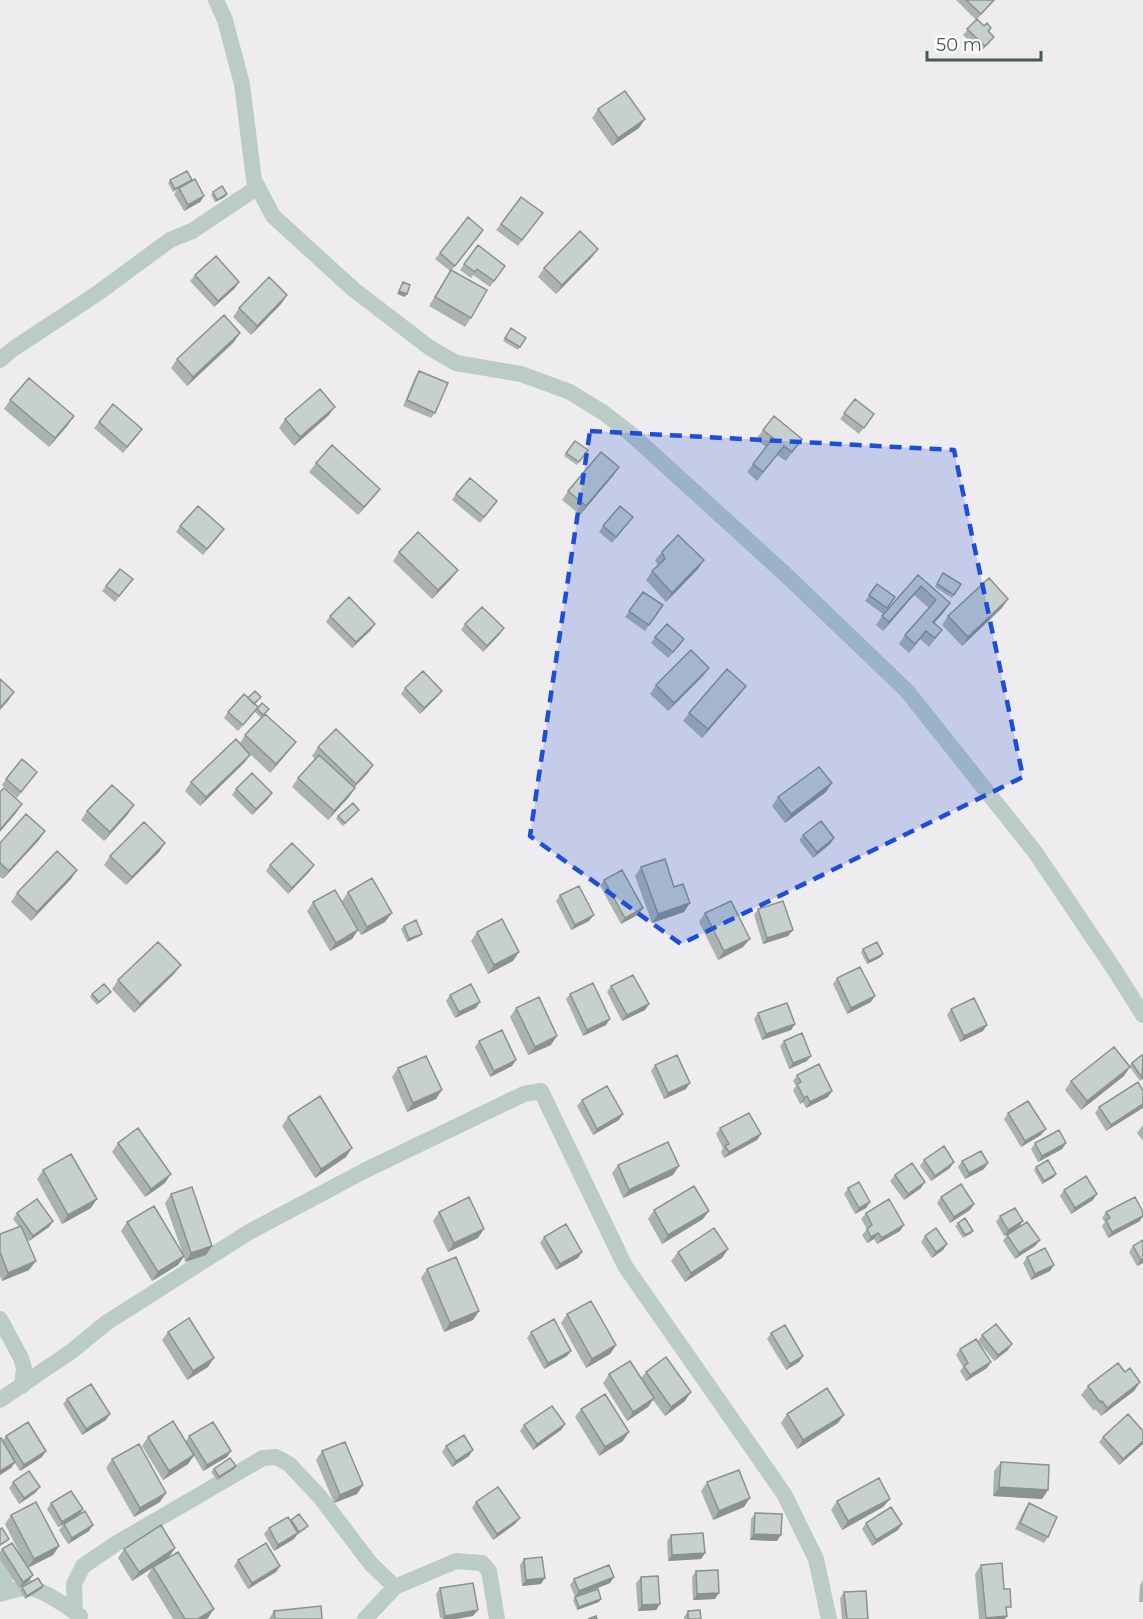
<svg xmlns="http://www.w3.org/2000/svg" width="1143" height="1619" viewBox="0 0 1143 1619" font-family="Montserrat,sans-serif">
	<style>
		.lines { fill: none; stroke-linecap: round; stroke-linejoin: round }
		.minor { stroke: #bbccc6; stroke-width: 16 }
		.wall { fill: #aab3b1 }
		.shaded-wall { fill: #8b9290 }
		.building { fill: #c6d0ce; stroke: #8b9290; stroke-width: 1.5 }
		.marked { fill: #1d4ed8; fill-opacity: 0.2; stroke: #1d4ed8; stroke-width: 4.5; stroke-dasharray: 12 8; stroke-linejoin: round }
	</style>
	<rect width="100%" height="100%" fill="#efecef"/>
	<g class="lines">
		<path class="minor" d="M216,0L225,20L242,84L254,180L273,216L353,289L430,348L456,363L521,374L570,392L604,413L631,434L785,574L907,691L1035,852L1114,969L1143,1015
			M0,360L13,349L98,293L170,240L192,231L258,187
			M0,1319L21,1358L24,1368L22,1386
			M0,1400L72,1351L106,1323L249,1232L366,1170L524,1094L541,1091L625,1266L784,1494L816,1559L829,1619
			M0,1562L5,1574L4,1592
			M0,1594C9,1591 19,1588 29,1588C42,1589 70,1608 80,1616
			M75,1612L74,1584L83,1566L117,1543L263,1458L276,1457L289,1464L320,1497L371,1564L395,1587
			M365,1619L395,1587L456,1561L482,1563L489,1571L497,1619"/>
	</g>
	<path class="wall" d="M956,0H994L977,19L984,26L991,28L989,32L990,43L980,52L963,35L976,20Z
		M598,109L645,119L639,128L612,146L592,118Z
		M170,180L191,181L204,196L200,202L184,211L174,194L177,190L173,192L168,183Z
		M213,192L225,197L215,202L211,195Z
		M521,197L543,213L518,246L496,230Z
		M483,230L452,270L471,318L465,327L429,306L450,271L435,259L440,253Z
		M478,245L505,266L490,287L473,275L471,278L460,270Z
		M598,249L592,257L556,294L538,277L544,268Z
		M195,275L235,288L214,307L190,281Z
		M287,295L281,304L251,335L233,317L239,308Z
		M511,328L526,338L518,350L503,341Z
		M234,342L187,386L171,368L177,359Z
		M419,371L435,413L431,418L403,406L415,377Z
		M855,399L874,414L859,434L840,419Z
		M10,400L68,425L49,447L4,409Z
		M329,415L294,446L279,428L285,419Z
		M99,422L138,435L123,453L94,428Z
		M763,430L802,439L786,461L777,455L757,481L747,472L766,447L756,439Z
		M575,441L588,450L577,465L564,456Z
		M316,463L374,497L358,515L309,472Z
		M619,467L580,515L562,500L568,491Z
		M456,494L493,507L480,523L452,500Z
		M629,523L612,543L599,532L603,526Z
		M180,526L220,535L203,555L176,532Z
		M399,552L458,570L451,579L432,599L393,561Z
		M662,552L698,569L666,602L646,580L652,571L658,566L655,560Z
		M943,573L961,584L952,598L935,587Z
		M918,575L944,612L934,623L942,630L929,647L920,639L909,653L899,644L905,635L929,608L914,595L883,631L876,625L882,616Z
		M133,579L115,602L102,591L106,586Z
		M877,584L895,597L883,614L865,601Z
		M643,592L663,605L645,631L625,617Z
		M1002,608L962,646L942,625L948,616Z
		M330,616L371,630L352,648L326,622Z
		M465,624L500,634L483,652L461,630Z
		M655,637L680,645L668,658L651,643Z
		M703,676L668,711L650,694L656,685Z
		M746,686L739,695L702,738L683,721L689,713Z
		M405,688L442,691L438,696L420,714L401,694Z
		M261,697L255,704L258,707L269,709L261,718L255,712L238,731L224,718L228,712L248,698Z
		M245,735L289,751L270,773L250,754V755L244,763L200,806L185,791L191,782L240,743Z
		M318,747L373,765L367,774L354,788H355L349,797L328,820L292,787L298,778L315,759L312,756Z
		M37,772L17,798L2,785L6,779Z
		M236,789L268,799L252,815L232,795Z
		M826,792L785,823L772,806L778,797Z
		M87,811L128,814L104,841L81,820Z
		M357,813L343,826L336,819L338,816Z
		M803,835L834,838L830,844L813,858L799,840Z
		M39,840L3,879L0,877V843Z
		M165,843L159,852L126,885L104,865L110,856Z
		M270,865L310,871L288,894L266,871Z
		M641,867L674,887L684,912L652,923L635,876Z
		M77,870L71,879L31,921L11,902L17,893Z
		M604,880L639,914L621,924L600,886Z
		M348,892L385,922L361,935L342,901Z
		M560,895L589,921L571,930L556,901Z
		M313,902L358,930L352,939L330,951L307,911Z
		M758,909L793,930L788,936L763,944L754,915Z
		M705,913L743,947L718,960L699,922Z
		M404,926L420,936L407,942L401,929Z
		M477,932L513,961L488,974L471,941Z
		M863,949L881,957L867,964L861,952Z
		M174,974L134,1013L112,989L118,980Z
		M837,978L871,1002L847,1014L833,984Z
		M611,986L649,1004L645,1010L622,1021L607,992Z
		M111,992L97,1005L90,997L92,994Z
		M570,994L606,1025L583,1036L566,999Z
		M450,995L476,1008L455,1018L446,1001Z
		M516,1008L551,1045L528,1055L510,1017Z
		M951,1009L983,1031L960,1042L947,1015Z
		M758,1013L795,1024L791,1030L762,1040L754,1019Z
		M479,1041L512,1066L490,1077L475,1047Z
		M784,1041L807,1061L789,1069L780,1046Z
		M1143,1056V1079L1140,1081L1129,1066L1132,1063Z
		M655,1065L686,1089L664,1099L651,1071Z
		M398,1068L436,1099L407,1112L392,1077Z
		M797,1075L832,1091L828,1097L806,1108L803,1102L800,1104L793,1090L796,1086L793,1081Z
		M1124,1076L1081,1110L1065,1090L1071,1081Z
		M1143,1091L1106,1131L1095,1113L1099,1107Z
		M582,1100L619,1120L593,1135L577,1106Z
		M1008,1113L1041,1135L1021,1147L1004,1119Z
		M288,1117L346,1157L315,1178L282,1126Z
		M1143,1125V1141L1137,1133Z
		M720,1128L761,1134L757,1140L724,1158L721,1152L723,1148L716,1134Z
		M118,1143L165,1183L145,1197L112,1152Z
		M1035,1143H1066L1062,1149L1038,1162L1031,1149Z
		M924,1160L950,1168L931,1181L920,1166Z
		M962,1161L984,1169L965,1179L958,1167Z
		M618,1165L673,1175L623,1198L612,1173Z
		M1036,1167L1054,1177L1042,1184L1034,1170Z
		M43,1170L91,1208L62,1224L37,1179Z
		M895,1175L921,1188L904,1200L890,1181Z
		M848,1188L870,1202L866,1208L855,1214L844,1194Z
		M1064,1190L1093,1200L1071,1214L1060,1196Z
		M171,1194L212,1246L206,1255L185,1262L184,1257L178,1265L152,1281L121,1231L127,1222L183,1254L165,1203Z
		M941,1197L974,1204L970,1210L950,1223L937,1203Z
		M654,1210L703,1219L662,1244L648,1219Z
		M439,1212L478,1238L448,1252L433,1221Z
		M1106,1212L1140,1221L1108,1238L1102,1226L1105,1222L1102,1218Z
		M17,1213L53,1221L49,1227L29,1241L25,1236L29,1270L2,1281L0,1276V1234L19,1227L13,1219Z
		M866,1213L900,1231L877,1244L874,1239L867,1243L862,1235L867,1229L861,1219Z
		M1000,1216L1040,1240L1035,1246L1015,1259L1003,1241L1007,1235L1017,1229L1004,1236L996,1222Z
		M958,1223L973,1231L971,1234L963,1238L955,1226Z
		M925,1236L947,1244L943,1250L932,1258L921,1242Z
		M544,1237L578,1258L556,1270L540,1243Z
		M1133,1246L1143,1263L1137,1266L1129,1252Z
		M728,1249L722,1258L685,1282L671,1261L678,1252Z
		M1027,1257L1054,1265L1050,1271L1031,1280L1023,1263Z
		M427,1269L479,1311L473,1320L444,1332L421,1278Z
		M567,1314L616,1345L610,1354L586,1368L561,1323Z
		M168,1332L208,1367L187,1380L162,1340Z
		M531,1332L567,1356L544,1369L527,1338Z
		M771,1333L803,1356L799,1362L786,1370L767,1339Z
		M982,1335L1008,1350L994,1361L978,1341Z
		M960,1349L991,1362L987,1368L966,1381L960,1371L963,1367L956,1355Z
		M646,1372L685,1401L665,1416L653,1400L648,1407L627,1421L603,1383L609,1374L641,1378Z
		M1125,1372L1140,1382L1134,1391L1101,1416L1095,1409L1094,1411L1081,1395L1088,1386Z
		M67,1399L106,1420L82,1435L63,1404Z
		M581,1409L623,1441L599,1456L575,1417Z
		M787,1414L838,1423L797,1449L781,1423Z
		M565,1424L561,1430L533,1450L520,1431L524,1425Z
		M6,1436L42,1457L20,1471L15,1463L11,1468L2,1441Z
		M189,1436L227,1457L203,1471L194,1456L188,1464L163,1480L142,1446L148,1437L186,1441Z
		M1103,1437L1143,1444L1119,1465L1099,1442Z
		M446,1446L469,1456L452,1467L442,1452Z
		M322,1451L363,1485L357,1494L334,1503L316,1460Z
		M112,1459L160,1502L134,1517L106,1468Z
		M1001,1462L1048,1490L1042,1499L993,1496L994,1471Z
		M214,1469H234L217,1480L211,1472Z
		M13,1482L40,1487L35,1493L19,1504L9,1488Z
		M707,1482L744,1507L713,1520L701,1491Z
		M890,1499L883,1507L842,1530L831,1510L837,1501Z
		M476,1502L515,1524L493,1540L472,1508Z
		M51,1503L83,1509L79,1515L89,1531L68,1544L59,1530L63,1525L58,1527L47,1509Z
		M1029,1503L1048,1537L1044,1543L1015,1529L1025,1509Z
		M755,1513L777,1541L750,1540L751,1519Z
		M11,1515L59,1546L53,1555L28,1568L29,1581L19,1588L0,1559V1552L2,1549L23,1560L5,1524Z
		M291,1520L306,1529L297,1535V1534L294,1539L274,1551L264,1534L269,1528L290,1521Z
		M866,1523L898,1530L872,1546L862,1529Z
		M671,1535L705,1553L701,1559L668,1561L667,1541Z
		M175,1548L169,1557L208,1618L206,1619H173L147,1576L152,1568L132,1581L118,1558L124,1549Z
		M524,1559L541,1584L522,1586L520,1565Z
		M238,1560L280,1566L276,1572L248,1589L234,1566Z
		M981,1565L1007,1613V1616L1005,1619H979L975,1574Z
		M696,1571L715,1599L693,1600L692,1577Z
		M614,1577L610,1583L575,1597L599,1602L577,1610L573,1600L575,1597L570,1585L574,1579Z
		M641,1577L660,1604L656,1610L638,1611L636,1583Z
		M1143,1580V1602H1139L1140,1585Z
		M22,1587L41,1589L25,1599L20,1590Z
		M440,1588L473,1616L440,1618L436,1594Z
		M844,1592L868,1619H842L840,1598Z
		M274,1611L322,1619H269Z
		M688,1611L701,1619H684V1617Z"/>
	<path class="shaded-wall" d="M994,0L992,3L976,20L981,14Z
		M645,119L639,128L612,146L618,138Z
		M227,194L225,197L215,202L217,200Z
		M204,196L200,202L184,211L188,205Z
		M598,249L592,257L556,294L562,285Z
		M239,282L235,288L214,307L218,301Z
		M399,291L407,294L405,297L397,294Z
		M287,295L281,304L251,335L257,326Z
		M240,333L234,342L187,386L193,377Z
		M335,407L329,415L294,446L300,437Z
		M74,416L68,425L49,447L55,438Z
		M619,467L613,476L580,515L586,506Z
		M380,489L374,497L358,515L364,507Z
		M704,560L698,569L666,602L672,593Z
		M458,570L451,579L432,599L438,590Z
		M921,586L914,595L883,631L889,622Z
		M1008,599L1002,608L962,646L968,637Z
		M950,603L944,612L927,631L933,622Z
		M375,624L371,630L352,648L356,642Z
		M504,628L500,634L483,652L487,646Z
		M926,631L920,639L909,653L915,644Z
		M709,668L703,676L668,711L674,703Z
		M746,686L739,695L702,738L708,729Z
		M442,691L438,696L420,714L424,708Z
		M14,692L8,701L0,710V708Z
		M296,742L289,751L270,773L276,764Z
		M250,755L244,763L200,806L206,797Z
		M373,765L367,774L349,792L356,784Z
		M832,783L826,792L785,823L791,814Z
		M355,788L349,797L328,820L334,811Z
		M272,793L268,799L252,815L256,809Z
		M22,804L16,813L0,832V830Z
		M134,805L128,814L104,841L110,832Z
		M45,831L39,840L3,879L9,871Z
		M834,838L830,844L813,858L817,852Z
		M165,843L159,852L126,885L132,877Z
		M314,865L310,871L288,894L292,888Z
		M77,870L71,879L31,921L37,912Z
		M690,903L684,912L652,923L658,914Z
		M643,908L639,914L621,924L625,918Z
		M392,913L385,922L361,935L367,927Z
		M594,915L589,921L571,930L575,925Z
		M358,930L352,939L330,951L336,943Z
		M793,930L788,936L763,944L767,938Z
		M422,934L420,936L407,942L409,939Z
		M750,939L743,947L718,960L724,951Z
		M519,952L513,961L488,974L494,965Z
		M883,954L881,957L867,964L869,961Z
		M181,965L174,974L134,1013L140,1004Z
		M875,996L871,1002L847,1014L851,1008Z
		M480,1002L476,1008L455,1018L459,1012Z
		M649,1004L645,1010L622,1021L627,1015Z
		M610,1019L606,1025L583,1036L587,1030Z
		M795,1024L791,1030L762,1040L766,1034Z
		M987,1025L983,1031L960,1042L964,1036Z
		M557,1036L551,1045L528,1055L535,1047Z
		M811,1056L807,1061L789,1069L793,1063Z
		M516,1060L512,1066L490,1077L494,1071Z
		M1130,1067L1124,1076L1081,1110L1087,1101Z
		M690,1083L686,1089L664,1099L668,1093Z
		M442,1090L436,1099L407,1112L413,1103Z
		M832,1091L828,1097L806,1108L810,1102Z
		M807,1096L803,1102L800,1104L804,1098Z
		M1143,1104V1108L1106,1131L1111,1125Z
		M623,1114L619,1120L593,1135L597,1129Z
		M1046,1129L1041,1135L1021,1147L1025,1141Z
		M761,1134L757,1140L724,1158L729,1152Z
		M1066,1143L1062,1149L1038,1162L1042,1156Z
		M352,1148L346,1157L315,1178L321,1169Z
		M954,1162L950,1168L931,1181L935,1176Z
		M988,1163L984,1169L965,1179L969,1173Z
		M679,1166L673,1175L623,1198L629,1190Z
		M171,1174L165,1183L145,1197L151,1189Z
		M1056,1174L1054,1177L1042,1184L1044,1181Z
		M925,1182L921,1188L904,1200L908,1194Z
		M1097,1194L1093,1200L1071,1214L1075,1208Z
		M97,1199L91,1208L62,1224L68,1215Z
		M870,1202L866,1208L855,1214L859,1208Z
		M974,1204L970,1210L950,1223L954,1217Z
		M709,1211L703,1219L662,1244L668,1235Z
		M1143,1216L1140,1221L1108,1238L1112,1232Z
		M53,1221L49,1227L29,1241L33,1236Z
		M1023,1221L1019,1227L1004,1236L1008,1230Z
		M904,1225L900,1231L877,1244L882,1238Z
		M484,1229L478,1238L448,1252L454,1243Z
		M878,1233L874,1239L867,1243L871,1237Z
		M1040,1240L1035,1246L1015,1259L1019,1253Z
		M947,1244L943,1250L932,1258L936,1252Z
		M212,1246L206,1255L185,1262L191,1253Z
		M728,1249L722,1258L685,1282L691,1273Z
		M582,1252L578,1258L556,1270L560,1264Z
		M184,1256L178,1265L152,1281L158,1272Z
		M1143,1259V1263L1137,1266L1141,1260Z
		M36,1261L29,1270L2,1281L8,1273Z
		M1054,1265L1050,1271L1031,1280L1035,1274Z
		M479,1311L473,1320L444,1332L450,1323Z
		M1012,1344L1008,1350L994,1361L998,1355Z
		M616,1345L610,1354L586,1368L592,1359Z
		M571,1351L567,1356L544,1369L548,1363Z
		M803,1356L799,1362L786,1370L790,1364Z
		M214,1358L208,1367L187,1380L193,1371Z
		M991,1362L987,1368L966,1381L970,1375Z
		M1140,1382L1134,1391L1101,1416L1107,1408Z
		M691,1392L685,1401L665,1416L671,1407Z
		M654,1398L648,1407L627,1421L633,1412Z
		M110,1414L106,1420L82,1435L86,1429Z
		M844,1415L838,1423L797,1449L803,1440Z
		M565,1424L561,1430L533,1450L537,1444Z
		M629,1432L623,1441L599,1456L605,1447Z
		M1143,1441V1444L1119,1465L1123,1459Z
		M473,1450L469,1456L452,1467L456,1461Z
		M46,1451L42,1457L20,1471L24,1465Z
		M231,1451L227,1457L203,1471L207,1465Z
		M194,1455L188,1464L163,1480L169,1471Z
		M15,1462L11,1468L0,1475V1471Z
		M236,1466L234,1469L217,1480L219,1477Z
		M363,1485L357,1494L334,1503L340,1495Z
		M40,1487L35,1493L19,1504L24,1498Z
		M999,1487L1048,1490L1042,1499L993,1496Z
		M166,1493L160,1502L134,1517L140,1508Z
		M750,1498L744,1507L713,1520L719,1511Z
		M890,1499L883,1507L842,1530L848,1521Z
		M83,1509L79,1515L58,1527L62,1522Z
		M520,1518L515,1524L493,1540L497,1534Z
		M902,1524L898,1530L872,1546L876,1540Z
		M93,1525L89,1531L68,1544L72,1538Z
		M298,1533L294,1539L274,1551L278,1545Z
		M754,1534L781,1535L777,1541L750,1540Z
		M59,1546L53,1555L27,1568L34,1559Z
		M175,1548L169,1557L132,1581L139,1572Z
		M705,1553L701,1559L668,1561L672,1555Z
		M280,1566L276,1572L248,1589L252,1583Z
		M33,1575L29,1581L19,1588L23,1582Z
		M614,1577L610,1583L575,1597L579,1591Z
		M545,1578L541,1584L522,1586L526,1580Z
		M43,1586L41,1589L25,1599L27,1596Z
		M719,1593L715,1599L693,1600L697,1594Z
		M601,1599L599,1602L577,1610L579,1607Z
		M660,1604L656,1610L638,1611L642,1605Z
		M214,1609L208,1618L206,1619H198Z
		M478,1610L473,1616L456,1619H442L445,1616Z
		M1007,1616L1005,1619H986V1618Z"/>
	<path class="building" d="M966,0H994L981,14Z
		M977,19L984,26L987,23L991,28L988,31L994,37L985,46L967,29Z
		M625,91L645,119L618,138L598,109Z
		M187,171L192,180L175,189L170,180Z
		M195,179L204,196L188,205L179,188Z
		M222,186L227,194L217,200L213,192Z
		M521,197L543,213L522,240L501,224Z
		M468,217L483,230L455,266L440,253Z
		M580,231L598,249L562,285L544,268Z
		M478,245L505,266L494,281L477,269L475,272L464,264Z
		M216,256L239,282L218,301L195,275Z
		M451,270L487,290L471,318L435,297Z
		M269,277L287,295L257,326L239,308Z
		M403,282L410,285L407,294L399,291Z
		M224,315L240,333L193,377L177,359Z
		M511,328L526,338L520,347L505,338Z
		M419,371L448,383L435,413L407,400Z
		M29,378L74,416L55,438L10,400Z
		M320,389L335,407L300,437L285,419Z
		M855,399L874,414L864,428L844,413Z
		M113,404L142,429L127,447L99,422Z
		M774,416L802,439L792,452L784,446L763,472L753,464L773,438L763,430Z
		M575,441L588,450L579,462L566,453Z
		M332,445L380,489L364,507L316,463Z
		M601,452L619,467L586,506L568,491Z
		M470,478L497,501L484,517L456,494Z
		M198,506L224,529L207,549L180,526Z
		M620,506L633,517L616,537L603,526Z
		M418,532L458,570L438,590L399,552Z
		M678,535L704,560L672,593L652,571L665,559L662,552Z
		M120,569L133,579L119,596L106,586Z
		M943,573L961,584L954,595L937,584Z
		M918,575L950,603L933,622L942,630L935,638L926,631L915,644L905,635L936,600L921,586L889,622L882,616Z
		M989,578L1008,599L968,637L948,616Z
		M877,584L895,597L887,608L869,595Z
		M643,592L663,605L649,625L629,611Z
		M349,597L375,624L356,642L330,616Z
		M482,607L504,628L487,646L465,624Z
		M667,624L684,639L673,652L655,637Z
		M691,650L709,668L674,703L656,685Z
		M727,669L746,686L708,729L689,713Z
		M423,671L442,691L424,708L405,688Z
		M0,679L14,692L0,708Z
		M255,691L261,697L254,704L248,698Z
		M244,694L258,707L243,725L228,712Z
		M262,703L269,709L263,715L257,709Z
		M265,714L296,742L276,764L245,735Z
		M336,729L373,765L356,784L318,747Z
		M236,739L250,755L206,797L191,782Z
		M319,755L355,788L334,811L298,778Z
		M22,759L37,772L21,792L6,779Z
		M819,767L832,783L791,814L778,797Z
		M252,773L272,793L256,809L236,789Z
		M112,785L134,805L110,832L87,811Z
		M4,788L22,804L0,830V792Z
		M353,803L359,810L345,823L338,816Z
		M26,814L45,831L9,871L0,863V843Z
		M821,821L834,838L817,852L803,835Z
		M144,822L165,843L132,877L110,856Z
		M292,843L314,865L292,888L270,865Z
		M57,851L77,870L37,912L17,893Z
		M665,859L674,887L683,884L690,903L658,914L641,867Z
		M622,870L643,908L625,918L604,880Z
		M372,878L392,913L367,927L348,892Z
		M579,886L594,915L575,925L560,895Z
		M335,890L358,930L336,943L313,902Z
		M731,901L750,939L724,951L705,913Z
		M783,901L793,930L767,938L758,909Z
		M502,919L519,952L494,965L477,932Z
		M416,920L422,934L409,939L404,926Z
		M158,942L181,965L140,1004L118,980Z
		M877,942L883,954L869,961L863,949Z
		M860,967L875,996L851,1008L837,978Z
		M633,975L649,1004L627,1015L611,986Z
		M593,983L610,1019L587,1030L570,994Z
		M104,984L111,992L99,1002L92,994Z
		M471,984L480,1002L459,1012L450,995Z
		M539,997L557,1036L535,1047L516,1008Z
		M974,998L987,1025L964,1036L951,1009Z
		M787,1003L795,1024L766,1034L758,1013Z
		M502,1030L516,1060L494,1071L479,1041Z
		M802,1033L811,1056L793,1063L784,1041Z
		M1114,1047L1130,1067L1087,1101L1071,1081Z
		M677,1055L690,1083L668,1093L655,1065Z
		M1142,1055L1143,1056L1142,1078L1132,1063Z
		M426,1056L442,1090L413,1103L398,1068Z
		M819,1064L832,1091L810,1102L807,1096L804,1098L797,1084L801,1082L797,1075Z
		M1138,1082L1143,1091V1104L1111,1125L1099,1107Z
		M607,1086L623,1114L597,1129L582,1100Z
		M320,1096L352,1148L321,1169L288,1117Z
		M1028,1101L1046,1129L1025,1141L1008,1113Z
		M749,1113L761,1134L729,1152L725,1146L729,1144L720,1128Z
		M138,1128L171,1174L151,1189L118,1143Z
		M1059,1130L1066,1143L1042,1156L1035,1143Z
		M668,1142L679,1166L629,1190L618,1165Z
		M944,1146L954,1162L935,1176L924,1160Z
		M981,1151L988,1163L969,1173L962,1161Z
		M71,1154L97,1199L68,1215L43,1170Z
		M1048,1160L1056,1174L1044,1181L1036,1167Z
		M912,1163L925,1182L908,1194L895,1175Z
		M1086,1176L1097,1194L1075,1208L1064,1190Z
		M859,1182L870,1202L859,1208L848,1188Z
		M961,1184L974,1204L954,1217L941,1197Z
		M694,1186L709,1211L668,1235L654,1210Z
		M192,1187L212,1246L191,1253L171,1194Z
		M469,1197L484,1229L454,1243L439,1212Z
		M1135,1197L1143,1212V1216L1112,1232L1106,1220L1110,1218L1106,1212Z
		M37,1199L53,1221L33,1236L17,1213Z
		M889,1199L904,1225L882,1238L878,1233L871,1237L867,1229L872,1225L866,1213Z
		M154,1206L184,1256L158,1272L127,1222Z
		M1015,1208L1023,1221L1008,1230L1000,1216Z
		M965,1218L973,1231L965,1235L958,1223Z
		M1027,1222L1040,1240L1019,1253L1007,1235Z
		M566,1224L582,1252L560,1264L544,1237Z
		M21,1226L36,1261L8,1273L0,1252V1234Z
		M714,1228L728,1249L691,1273L678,1252Z
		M936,1228L947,1244L936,1252L925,1236Z
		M1143,1240V1259L1141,1260L1133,1246Z
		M1045,1248L1054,1265L1035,1274L1027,1257Z
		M456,1257L479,1311L450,1323L427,1269Z
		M591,1301L616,1345L592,1359L567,1314Z
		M189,1318L214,1358L193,1371L168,1332Z
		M554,1319L571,1351L548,1363L531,1332Z
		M996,1324L1012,1344L998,1355L982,1335Z
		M785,1325L803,1356L790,1364L771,1333Z
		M976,1339L991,1362L970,1375L964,1366L968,1363L960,1349Z
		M666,1357L691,1392L671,1407L646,1372Z
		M630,1361L654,1398L633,1412L609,1374Z
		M1118,1363L1125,1372L1130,1368L1140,1382L1107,1408L1102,1401L1100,1402L1088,1386Z
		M91,1384L110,1414L86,1429L67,1399Z
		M827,1388L844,1415L803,1440L787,1414Z
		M605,1394L629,1432L605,1447L581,1409Z
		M552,1406L565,1424L537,1444L524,1425Z
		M1128,1414L1143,1431V1441L1123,1459L1103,1437Z
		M173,1421L194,1455L169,1471L148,1437Z
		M28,1422L46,1451L24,1465L6,1436Z
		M213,1422L231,1451L207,1465L189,1436Z
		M464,1435L473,1450L456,1461L446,1446Z
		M1,1438L15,1462L0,1471V1439Z
		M345,1442L363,1485L340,1495L322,1451Z
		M139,1444L166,1493L140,1508L112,1459Z
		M230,1458L236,1466L219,1477L214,1469Z
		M1001,1462L1049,1465L1048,1490L999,1487Z
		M739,1470L750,1498L719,1511L707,1482Z
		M29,1471L40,1487L24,1498L13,1482Z
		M879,1478L890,1499L848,1521L837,1501Z
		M498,1487L520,1518L497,1534L476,1502Z
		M71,1491L83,1509L62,1522L51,1503Z
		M36,1502L59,1546L34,1559L11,1515Z
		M1029,1503L1057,1517L1048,1537L1020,1523Z
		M891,1507L902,1524L876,1540L866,1523Z
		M85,1511L93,1525L72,1538L64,1524Z
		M755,1513L782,1514L781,1535L754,1534Z
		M299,1514L308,1526L299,1532L291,1520Z
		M288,1517L298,1533L278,1545L269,1528Z
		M161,1525L175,1548L139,1572L124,1549Z
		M2,1528L9,1539L0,1545V1529Z
		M703,1533L705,1553L672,1555L671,1535Z
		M12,1543L33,1575L23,1582L2,1549Z
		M266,1543L280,1566L252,1583L238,1560Z
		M178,1552L214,1609L198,1619H185L153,1567Z
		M542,1557L545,1578L526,1580L524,1559Z
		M1002,1563L1004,1589H1010L1011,1607H1006L1007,1616L986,1618L981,1565Z
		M609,1565L614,1577L579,1591L574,1579Z
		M718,1570L719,1593L697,1594L696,1571Z
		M658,1576L660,1604L642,1605L641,1577Z
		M38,1578L43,1586L27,1596L22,1587Z
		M473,1583L478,1610L445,1616L440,1588Z
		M598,1589L601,1599L579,1607L575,1597Z
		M866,1591L868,1619H847L844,1592Z
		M321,1606L322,1619H275L274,1611Z
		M700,1610L701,1619H688V1611Z
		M596,1616L597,1619H588Z"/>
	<path class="marked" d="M590,431L954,450L1023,777L681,944L530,836Z"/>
	<path d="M927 51v9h114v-9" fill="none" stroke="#455a53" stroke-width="3"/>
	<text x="936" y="51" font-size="18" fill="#455a53" stroke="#ffffff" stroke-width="4.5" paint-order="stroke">50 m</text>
</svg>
